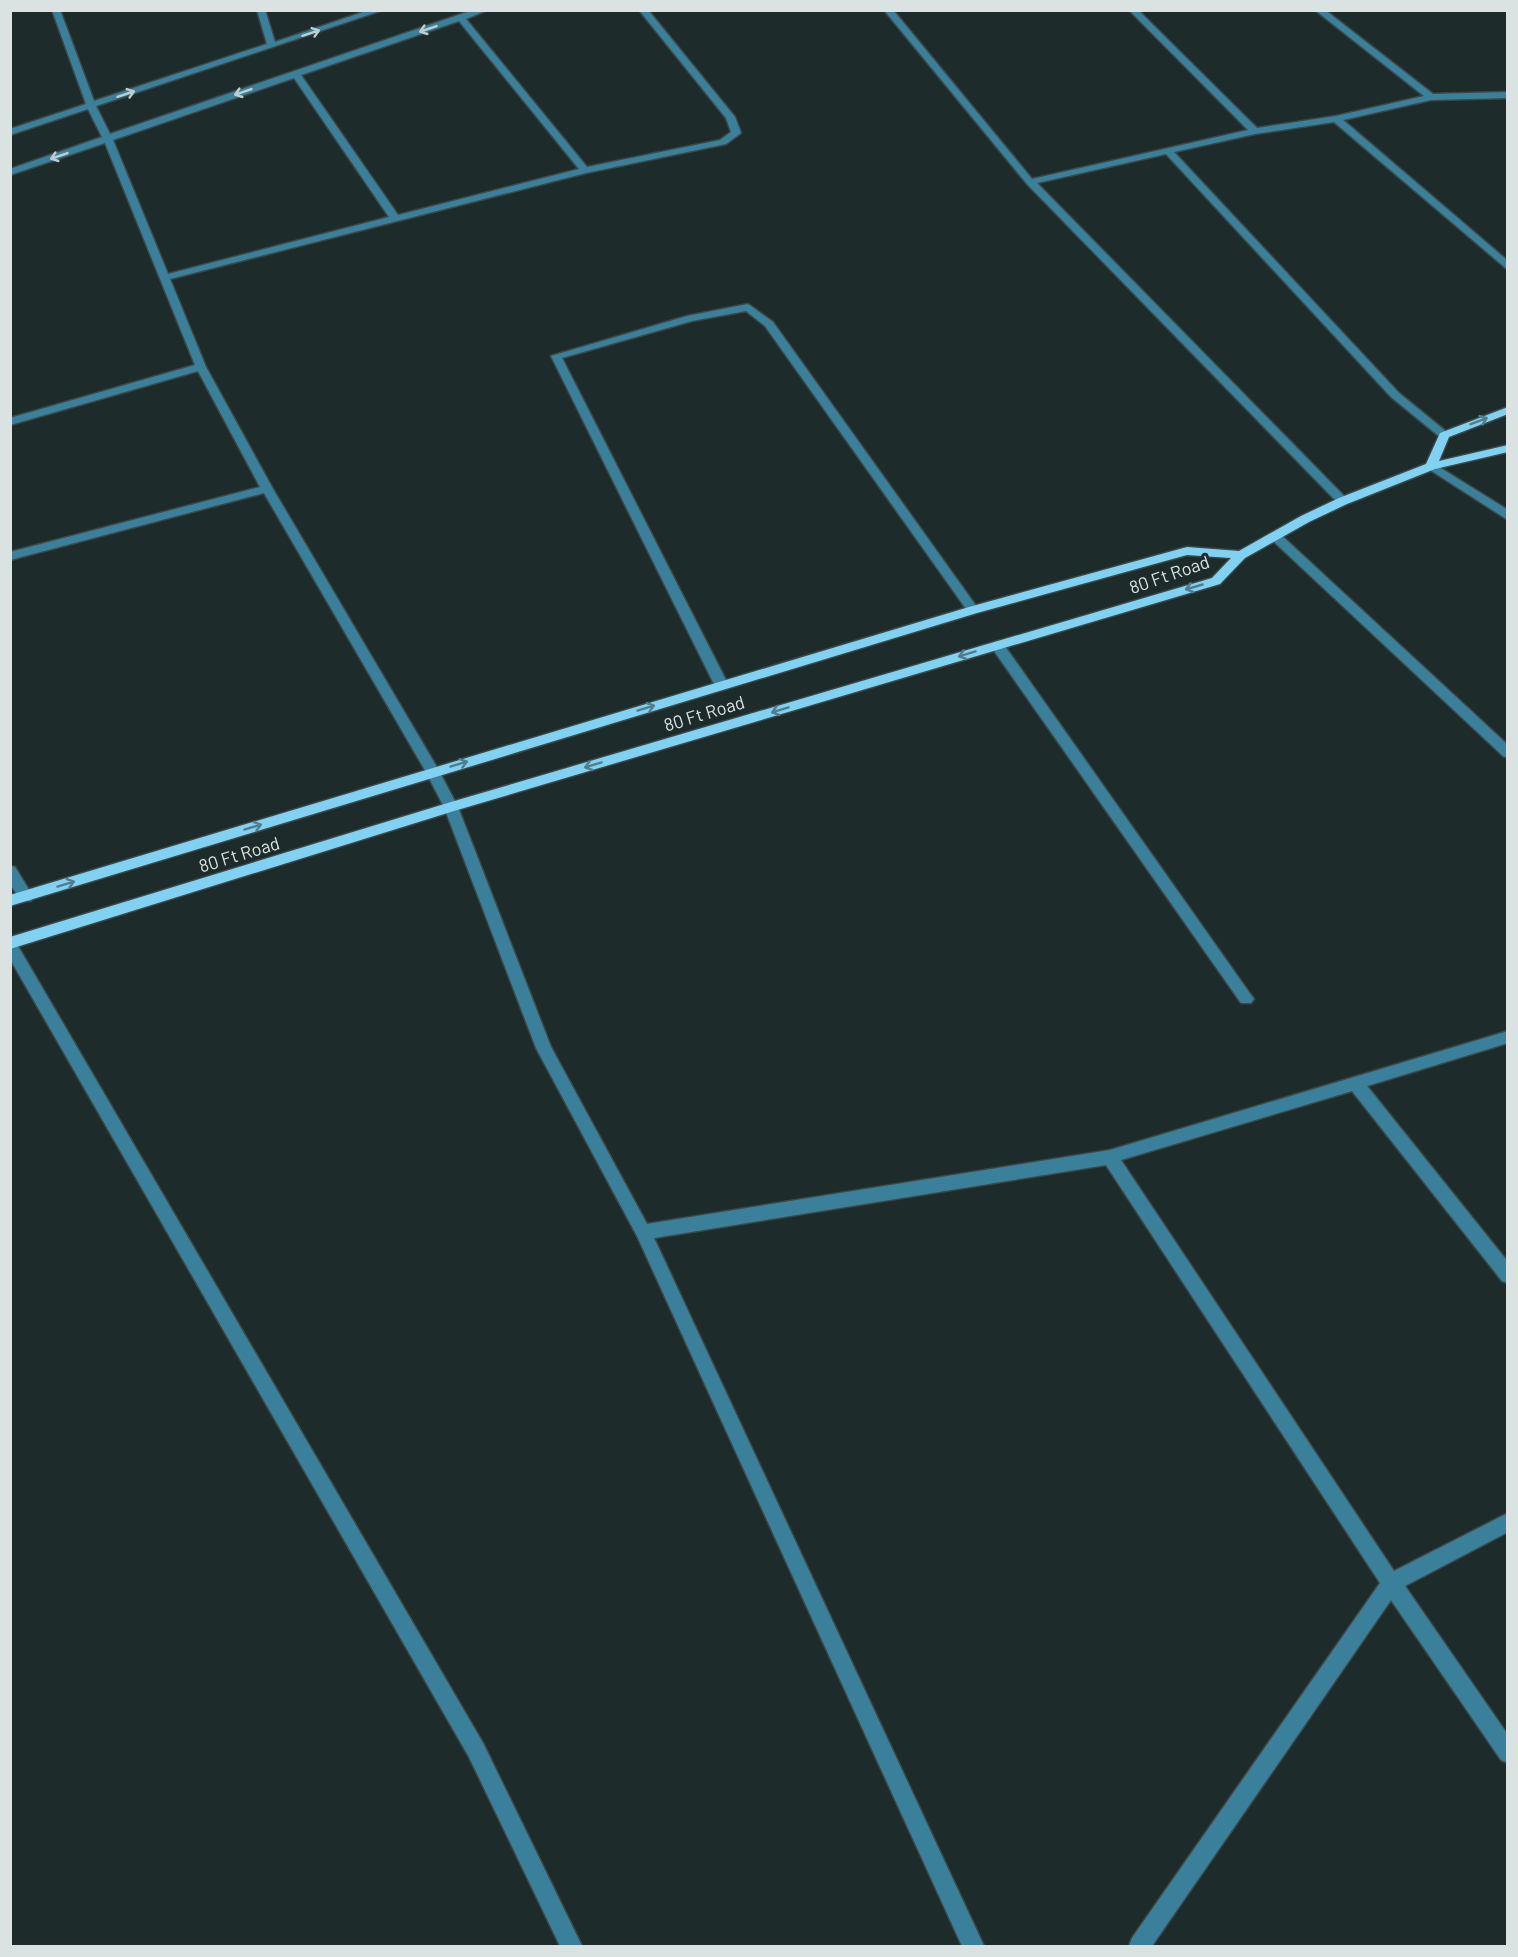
<svg xmlns="http://www.w3.org/2000/svg" width="1518" height="1957" viewBox="0 0 1518 1957" font-family="Barlow,sans-serif">
	<style>
		.lines { fill: none; stroke-linecap: round; stroke-linejoin: round }
		.minor-casing { stroke: #3c4848; stroke-width: 3 }
		.major-casing { stroke: #3c4848; stroke-width: 3 }
		.minor { fill: #3b809a; fill-rule: evenodd }
		.major { fill: #81d1f2; fill-rule: evenodd }
		.oneway { stroke: #baced4 }
		.oneway2 { stroke: #507e8e }
		.labels { text-anchor: middle; dominant-baseline: central; stroke-width: 6; stroke-linejoin: round; paint-order: stroke }
		.street-label { font-size: 18px; fill: #dae2e2; stroke: #1e2b2b }
	</style>
	<rect width="100%" height="100%" fill="#1e2b2b"/>
	<g class="lines">
		<g class="minor-casing">
			<path id="minor" d="M52,10H60L94,101L267,44L257,10H265L275,42L369,10H383L96,106L110,134L473,10H487L466,19L587,167L720,140L731,132L726,118L639,10H648L735,117L741,133L726,144L586,173L170,279L206,367L273,489L438,769L458,807L551,1047L647,1224L1110,1150L1508,1031V1043L1367,1086L1508,1262V1283L1502,1281L1352,1091L1121,1160L1394,1571L1508,1513V1532L1405,1586L1508,1735V1763L1501,1760L1391,1600L1152,1946H1129L1132,1938L1380,1583L1106,1165L654,1238L984,1946H962L637,1236L536,1048L444,807L426,772L264,493L10,560V552L260,487L198,371L10,425V418L195,365L105,143L10,175V169L102,137L88,109L10,135V129L86,104ZM459,21L579,169L398,215L301,75ZM294,78L389,217L168,274L113,140Z
				M884,10H893L1032,179L1248,130L1129,10H1138L1257,128L1336,116L1424,96L1315,10H1325L1433,94L1508,92V98L1431,100L1343,120L1508,261V270L1334,122L1255,134L1174,152L1399,393L1448,433V437H1440L1391,397L1166,154L1037,183L1349,501L1347,504H1339L1027,184Z
				M748,304L773,322L979,610L973,614L969,613L765,326L746,311L692,321L562,358L729,686L722,690L715,686L551,356L687,316Z
				M1431,462L1508,510V520L1427,468L1425,466Z
				M1276,533L1280,534L1508,745V758L1503,756L1272,540L1270,537Z
				M997,641L1002,642L1251,995L1254,999L1251,1003H1241L992,648L991,645Z
				M10,866L15,867L31,893L33,897L31,901H21L10,884Z
				M10,939L15,941L483,1743L582,1946H560L469,1757L10,959Z"/>
		</g>
		<g class="major-casing">
			<path id="major" d="M1508,407V414L1449,437L1439,461L1508,445V452L1435,469L1347,504L1309,522L1245,558L1220,584L454,811L10,949V937L451,802L1212,578L1231,558L1187,555L977,613L10,906V895L969,607L1187,547L1239,551L1301,516L1339,498L1426,464L1440,433Z"/>
		</g>
		<use href="#minor" class="minor"/>
		<use href="#major" class="major"/>
	</g>
	<defs><path id="oneway-shaft" d="M-6 0H5M1.5-3L5.5 0L1.5 3" fill="none" stroke-width="1.6" stroke-linecap="round" stroke-linejoin="round" transform="scale(1.5)"/></defs>
	<g class="oneway">
		<use href="#oneway-shaft" transform="translate(428 29) rotate(161)"/>
		<use href="#oneway-shaft" transform="translate(311 33) rotate(-18)"/>
		<use href="#oneway-shaft" transform="translate(243 92) rotate(161)"/>
		<use href="#oneway-shaft" transform="translate(126 94) rotate(-18)"/>
		<use href="#oneway-shaft" transform="translate(59 156) rotate(161)"/>
	</g>
	<g class="oneway2">
		<use href="#oneway-shaft" transform="translate(1479 421) rotate(-21)"/>
		<use href="#oneway-shaft" transform="translate(1194 587) rotate(164)"/>
		<use href="#oneway-shaft" transform="translate(967 654) rotate(163)"/>
		<use href="#oneway-shaft" transform="translate(646 708) rotate(-17)"/>
		<use href="#oneway-shaft" transform="translate(780 710) rotate(163)"/>
		<use href="#oneway-shaft" transform="translate(459 764) rotate(-17)"/>
		<use href="#oneway-shaft" transform="translate(593 765) rotate(163)"/>
		<use href="#oneway-shaft" transform="translate(253 827) rotate(-17)"/>
		<use href="#oneway-shaft" transform="translate(66 884) rotate(-17)"/>
	</g>
	<g class="labels">
		<g class="street-label">
			<text transform="translate(1169 574) rotate(-19)">80 Ft Road</text>
			<text transform="translate(704 713) rotate(-17)">80 Ft Road</text>
			<text transform="translate(239 854) rotate(-17)">80 Ft Road</text>
		</g>
	</g>
	<rect width="1518" height="1957" fill="none" stroke="#dae2e2" stroke-width="24"/>
</svg>
